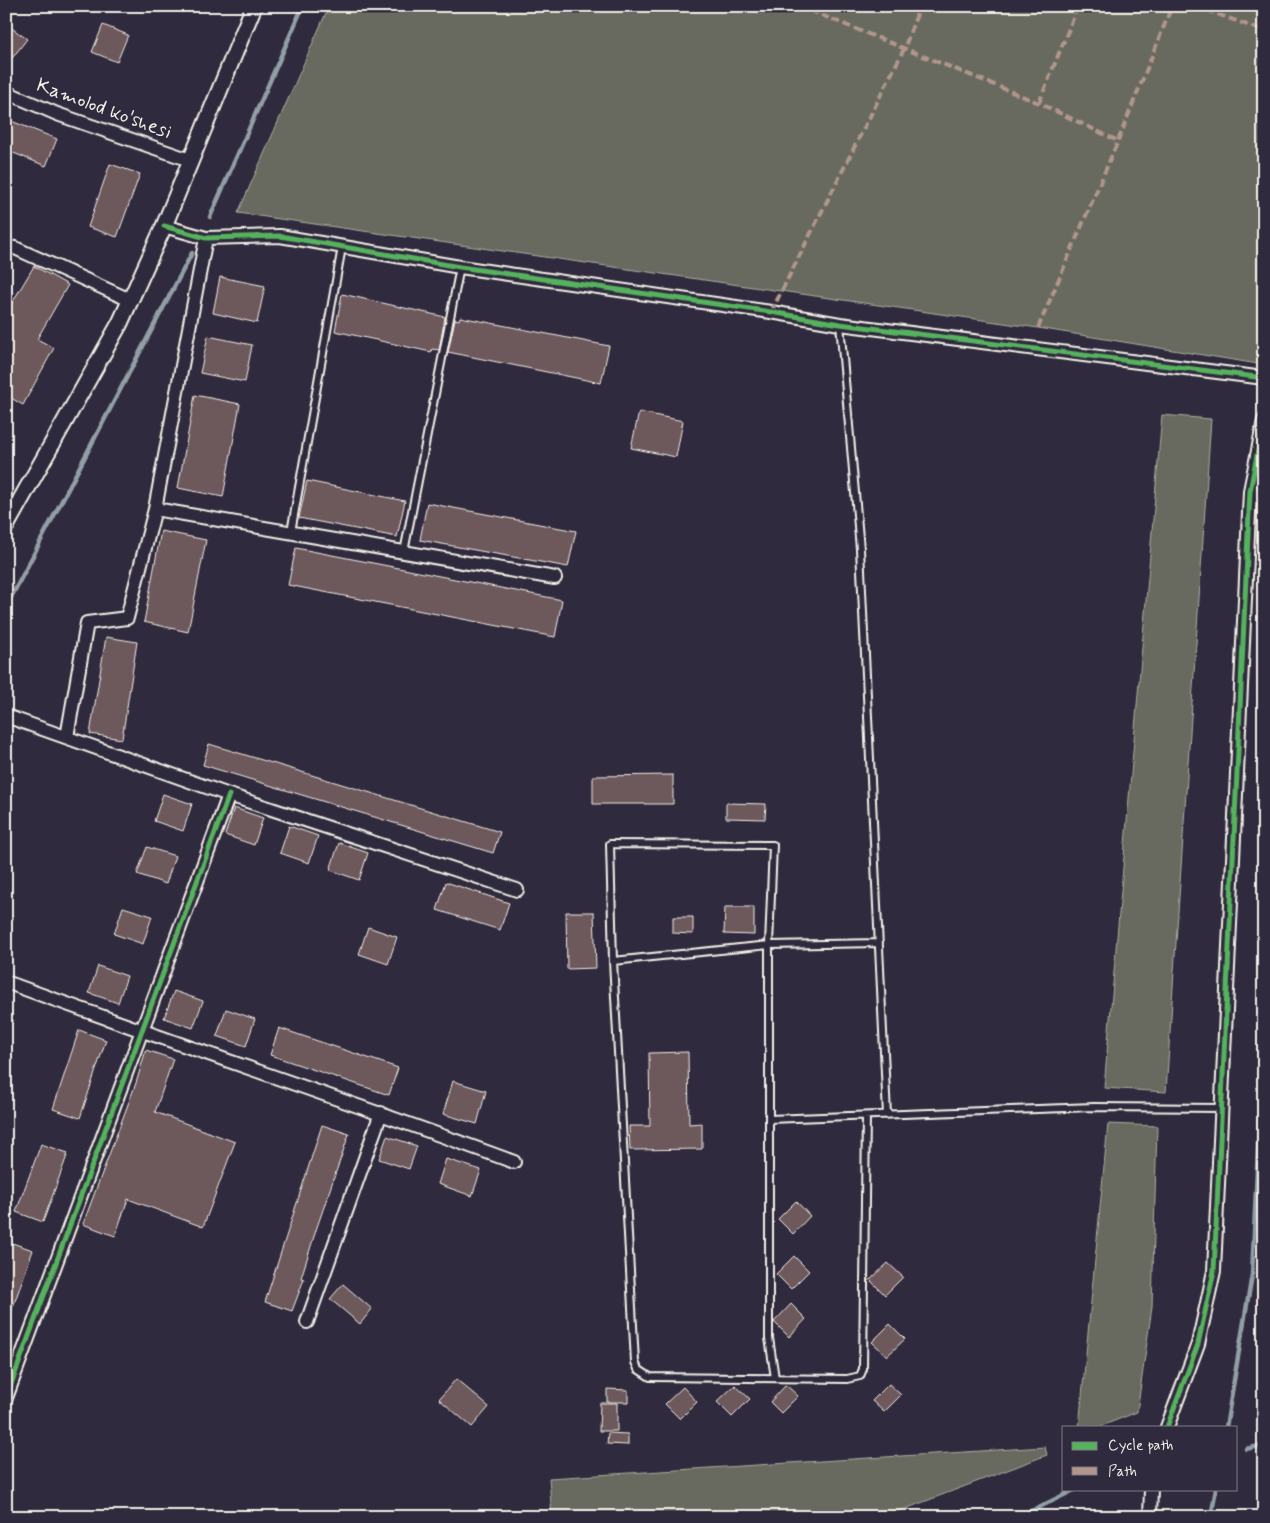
<svg xmlns="http://www.w3.org/2000/svg" width="1270" height="1523" viewBox="0 0 1270 1523" font-family="Mynerve,sans-serif">
	<style>
		.green { fill: #676b5e; stroke: #aeaea3 }
		.lines { fill: none; stroke-linecap: round; stroke-linejoin: round }
		.stream { stroke: #929fa6; stroke-width: 4.5 }
		.building { fill: #6d585c; stroke: #f4f1e8 }
		.service-casing { stroke: #f4f1e8; stroke-width: 10 }
		.minor-casing { stroke: #f4f1e8; stroke-width: 16 }
		.tertiary-casing { stroke: #f4f1e8; stroke-width: 19 }
		.service { stroke: #2f2a3d; stroke-width: 6 }
		.minor { stroke: #2f2a3d; stroke-width: 12 }
		.tertiary { stroke: #2f2a3d; stroke-width: 15 }
		.quiet { stroke: #b2968c; stroke-width: 4; stroke-dasharray: 8 4; stroke-linecap: butt }
		.cycleway-casing { stroke: #2f2a3d; stroke-width: 8 }
		.cycleway { stroke: #56b35d; stroke-width: 5 }
		.labels { text-anchor: middle; dominant-baseline: central; stroke-width: 4; stroke-linejoin: round; paint-order: stroke }
		.street-label { font-size: 20px; fill: #f4f1e8; stroke: #2f2a3d }
	</style>
	<rect width="100%" height="100%" fill="#2f2a3d"/>
	<filter id="ink" filterUnits="userSpaceOnUse"><feTurbulence type="fractalNoise" baseFrequency=".02" numOctaves="2"/><feDisplacementMap in="SourceGraphic" scale="10" xChannelSelector="R" yChannelSelector="G"/><feConvolveMatrix kernelMatrix="1 2 1 2 8 2 1 2 1" color-interpolation-filters="sRGB"/></filter>
	<g filter="url(#ink)">
		<path class="green" d="M329,6H1264V365L1038,328L238,213Z
			M1162,415L1211,419L1166,1092L1104,1088Z
			M1108,1124L1157,1126L1152,1307L1137,1412L1099,1427H1079Z
			M1045,1447L1047,1455L884,1517H552L549,1478Z"/>
		<g class="lines">
			<path class="stream" d="M210,217L303,6
				M6,607L192,253
				M1226,1427L1252,1275L1264,1018
				M1246,1449L1264,1445
				M1019,1517L1076,1489
				M1211,1517L1216,1489"/>
		</g>
		<path class="building" d="M6,24L27,39L6,66Z
			M103,25L128,35L117,62L92,52Z
			M6,119L57,139L46,166L6,150Z
			M110,164L140,174L117,237L88,227Z
			M34,266L68,285L37,339L54,348L23,405L6,395V313Z
			M220,277L265,286L257,323L213,313Z
			M342,294L445,317L439,350L432,349L431,352L335,331Z
			M460,317L609,346L601,383L448,352L455,319L459,320Z
			M208,336L252,345L245,382L200,373Z
			M195,395L240,404L223,497L178,488Z
			M639,412L683,421L676,457L631,448Z
			M307,481L405,501L397,537L299,518Z
			M427,503L576,531L568,567L420,540Z
			M161,531L206,540L188,632L144,622Z
			M296,548L562,600L555,637L288,585Z
			M106,637L137,642L122,739L90,734Z
			M209,744L500,832L493,853L203,765Z
			M673,775V804H593V776Z
			M163,794L192,804L183,831L154,821Z
			M726,803L766,804L765,819L726,818Z
			M234,808L263,818L254,845L225,835Z
			M289,826L318,836L309,863L280,853Z
			M339,843L368,853L359,880L330,870Z
			M147,847L175,856L166,884L137,874Z
			M446,882L509,903L500,930L437,910Z
			M123,907L152,916L143,944L114,934Z
			M725,907H754V935L724,934Z
			M566,912H594L596,968L567,969Z
			M673,917H693V934L673,933Z
			M368,927L397,937L388,964L359,954Z
			M98,966L127,976L118,1003L89,993Z
			M174,991L203,1001L193,1028L164,1018Z
			M226,1009L255,1019L246,1046L217,1036Z
			M279,1028L398,1068L389,1095L270,1055Z
			M79,1030L106,1040L80,1118L53,1109Z
			M146,1050L173,1059L155,1112L235,1142L203,1227L128,1199L115,1236L83,1224L136,1083Z
			M688,1052L689,1124L702,1123V1149L630,1150L629,1126H650L649,1053Z
			M453,1081L486,1091L477,1124L443,1114Z
			M322,1125L349,1134L316,1230L301,1278L304,1279L292,1311L265,1302Z
			M387,1136L417,1146L409,1169L379,1159Z
			M41,1144L68,1153L43,1222L16,1212Z
			M446,1159L481,1170L472,1196L438,1184Z
			M796,1201L810,1216L793,1234L778,1219Z
			M6,1241L33,1250L8,1321L6,1320Z
			M794,1256L809,1271L791,1289L776,1274Z
			M888,1263L903,1277L885,1295L870,1280Z
			M343,1284L372,1309L360,1324L330,1299Z
			M791,1304L806,1319L789,1337L774,1322Z
			M890,1324L905,1339L887,1356L872,1342Z
			M456,1379L489,1407L472,1427L439,1399Z
			M889,1384L901,1395L884,1412L872,1401Z
			M735,1385L750,1399L732,1417L717,1402Z
			M786,1385L798,1396L781,1413L770,1402Z
			M683,1387L697,1402L680,1419L665,1404Z
			M607,1389L628,1390V1402H607Z
			M600,1403H617V1431H599Z
			M608,1433L628,1434V1445L607,1444Z"/>
		<g class="lines">
			<g class="service-casing">
				<path id="service" d="M840,324L860,549L887,1115
					M291,532L342,247
					M404,552L460,267
					M610,844L773,845L769,945L613,961Z
					M613,961L635,1362L638,1369L650,1377L847,1379L860,1376L863,1369L866,1116
					M769,1119L1094,1107L1222,1108
					M775,1378L769,1338V945L879,943"/>
			</g>
			<g class="minor-casing">
				<path id="minor" d="M6,92L57,114L190,160
					M164,226L206,238L280,236L460,267L771,312L840,324L1264,378
					M6,247L15,248L130,300
					M1250,491L1264,500
					M155,509L555,578
					M6,716L229,795L517,890
					M67,737L87,623L127,618L155,509L206,238
					M6,982C175,1044 346,1100 514,1162
					M307,1322L381,1113
					M6,1398L229,795
					M1167,1427L1198,1344L1214,1271L1250,491L1264,420
					M1150,1517L1151,1489"/>
			</g>
			<g class="tertiary-casing">
				<path id="tertiary" d="M6,526L120,323L164,226L254,6"/>
			</g>
			<use href="#service" class="service"/>
			<use href="#minor" class="minor"/>
			<use href="#tertiary" class="tertiary"/>
			<path class="quiet" d="M799,6L1039,103L1118,141
				M1195,6L1264,31
				M1039,103L1078,6
				M771,312L904,49L920,6
				M1038,328L1118,141L1172,6"/>
			<g class="cycleway-casing">
				<path id="cycleway" d="M164,226L206,238L280,236L460,267L771,312L840,324L1264,378
					M6,1398L229,795
					M1167,1427L1198,1344L1214,1271L1250,491L1264,420"/>
			</g>
			<use href="#cycleway" class="cycleway"/>
		</g>
	</g>
	<g class="labels">
		<g class="street-label">
			<text transform="translate(104 109) rotate(20)">Kamolod ko'shesi</text>
		</g>
	</g>
	<rect width="1270" height="1523" fill="none" stroke="#2f2a3d" stroke-width="25"/>
	<rect x="12" y="12" width="1245" height="1498" fill="none" stroke="#f4f1e8" stroke-width="2" filter="url(#ink)"/>
	<rect x="1062" y="1426" width="175" height="65" fill="#2f2a3d" stroke="#7e7a81"/>
	<rect x="1072" y="1442" width="25" height="8" fill="#56b35d" stroke="#7e7a81"/>
	<text x="1108" y="1450" font-size="15" fill="#f4f1e8">Cycle path</text>
	<rect x="1072" y="1467" width="25" height="8" fill="#b2968c" stroke="#7e7a81"/>
	<text x="1108" y="1476" font-size="15" fill="#f4f1e8">Path</text>
</svg>
